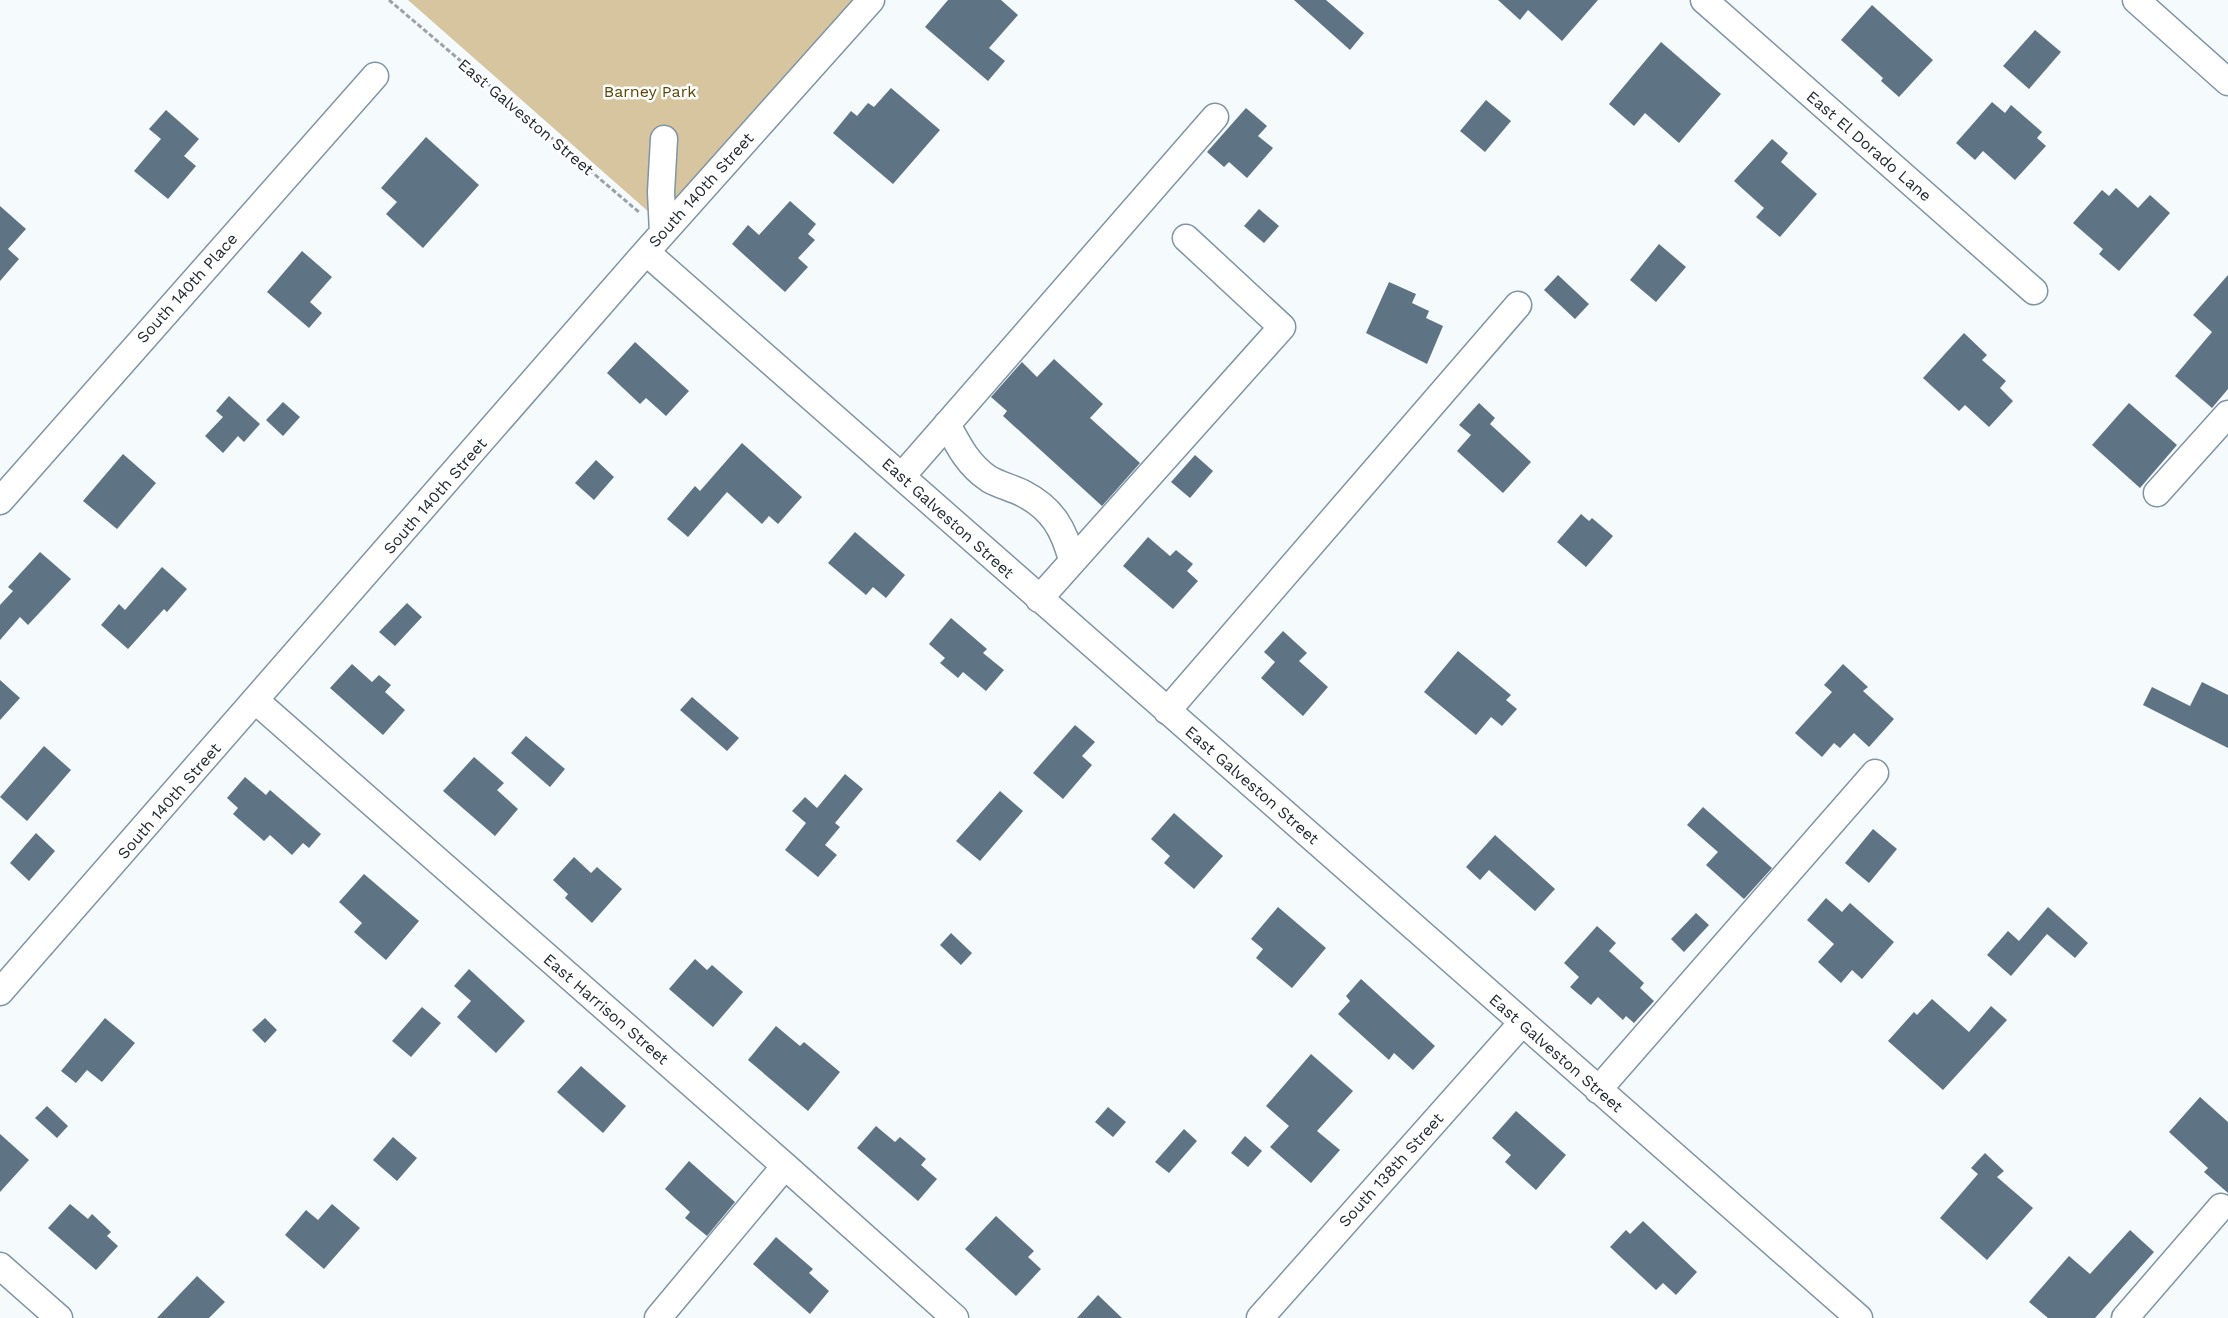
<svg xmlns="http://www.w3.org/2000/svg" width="2228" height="1318" viewBox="0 0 2228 1318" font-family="'Work Sans',sans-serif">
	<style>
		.green { fill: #d6c59f }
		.building { fill: #5e7383 }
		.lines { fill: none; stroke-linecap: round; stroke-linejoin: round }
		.minor-casing { stroke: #7f94a5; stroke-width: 29 }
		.path { stroke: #9ca3a8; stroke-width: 3; stroke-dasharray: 5 2.5; stroke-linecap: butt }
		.minor { stroke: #fff; stroke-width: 26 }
		.labels { text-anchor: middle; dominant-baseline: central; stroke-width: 5; stroke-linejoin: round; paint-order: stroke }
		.park-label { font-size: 16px; fill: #5e4604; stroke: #fff }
		.street-label { font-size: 16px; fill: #212a31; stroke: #fff }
	</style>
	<rect width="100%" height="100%" fill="#f5fafd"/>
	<path class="green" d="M408,0H854L659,221Z"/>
	<path class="building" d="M948,0H1001L1018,15L989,48L1005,61L988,81L925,27Z
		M1294,0H1326L1364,33L1350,50Z
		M1498,0H1598L1562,41L1528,10L1520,20Z
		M1872,5L1933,60L1899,97L1881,81L1883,78L1841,40Z
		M2035,30L2061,52L2029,89L2003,66Z
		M1661,42L1721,94L1679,143L1645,113L1634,126L1609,104Z
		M891,88L940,130L893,184L833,133L851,111L857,116L868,103L874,107Z
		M1486,100L1511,121L1485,152L1460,131Z
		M1992,102L2005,113L2011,105L2042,132L2037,138L2046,146L2015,180L1983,151L1975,160L1956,143Z
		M1246,108L1267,126L1258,136L1273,148L1247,178L1229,162L1224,167L1207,152Z
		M166,110L199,139L184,156L196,166L168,199L134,171L161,139L149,129Z
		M426,137L479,185L423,248L386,214L397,202L381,188Z
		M1772,139L1788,153L1781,162L1817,194L1780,237L1756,217L1764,208L1734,181Z
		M2116,188L2138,208L2150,195L2170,213L2119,271L2099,254L2103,249L2073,223L2102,190L2109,196Z
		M790,201L816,224L808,234L815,240L798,258L808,267L785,292L732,244L748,225L759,235Z
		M0,206L26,229L8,249L19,259L0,281Z
		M1259,209L1279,226L1264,243L1244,226Z
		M1659,244L1686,267L1656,302L1630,280Z
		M302,251L332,277L310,302L322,313L309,328L267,292Z
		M1558,275L1589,304L1575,319L1544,290Z
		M2228,275V389L2212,408L2175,376L2212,332L2193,315Z
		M1389,282L1416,294L1412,303L1429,311L1426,318L1443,326L1427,364L1366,333Z
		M1964,333L1987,355L1982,360L2006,381L2000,388L2013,401L1989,427L1965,405L1959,411L1923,378Z
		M635,342L689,391L666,416L646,398L640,404L607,373Z
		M1054,359L1103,404L1090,418L1140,463L1102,506L1003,416L1007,411L991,397L1022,362L1037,377Z
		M229,396L260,424L244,442L238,436L223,453L205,436L223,417L216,411Z
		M283,402L300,417L283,436L266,420Z
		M1479,403L1495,418L1490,424L1531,462L1503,493L1457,451L1471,435L1459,425Z
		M2129,403L2177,445L2140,488L2092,445Z
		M742,443L802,497L778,524L769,516L762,524L727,492L688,537L667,519L695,486L700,491Z
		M123,454L156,483L117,529L83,501Z
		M1195,455L1213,471L1190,498L1171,482Z
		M596,460L614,477L594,500L575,483Z
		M1581,514L1589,521L1592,518L1613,536L1586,567L1557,542Z
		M855,532L905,575L886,598L873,587L866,595L828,563Z
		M1148,537L1170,556L1176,550L1193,564L1187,571L1198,581L1173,609L1123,566Z
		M40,552L71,579L28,625L20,617L0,640V605L13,591L8,587Z
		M162,567L187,589L167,612L164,609L128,649L101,625L119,604L125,610Z
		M407,603L422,617L395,646L379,632Z
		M951,618L987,649L983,653L1004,670L986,691L963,672L958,678L940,663L945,658L929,644Z
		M1283,631L1307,653L1299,661L1328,687L1303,716L1261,678L1275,662L1264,652Z
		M1458,651L1511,695L1506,700L1517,709L1502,726L1491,717L1476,735L1424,692Z
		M352,664L372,682L379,675L391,685L385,692L405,710L383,735L330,688Z
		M1843,664L1868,687L1863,691L1894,719L1869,747L1854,733L1840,748L1834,743L1822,757L1795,733L1832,692L1824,685Z
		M0,680L20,698L0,720Z
		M2202,682L2228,695V748L2143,705L2152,687L2190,706Z
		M692,697L739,738L727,751L680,710Z
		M1075,725L1095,742L1082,756L1092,765L1063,799L1033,773Z
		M526,736L565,769L550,787L511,753Z
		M44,746L71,770L27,821L0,797Z
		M474,757L504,783L497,790L518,809L495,836L443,791Z
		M845,774L863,789L835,823L840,827L825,845L837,855L818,877L785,850L806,823L792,811L805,797L817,808Z
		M245,777L266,795L270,790L321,834L309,848L303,843L292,855L270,835L264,841L233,814L238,808L227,798Z
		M1000,791L1023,811L980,861L956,841Z
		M1703,807L1772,868L1744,899L1706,865L1718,852L1687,825Z
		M1174,813L1223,856L1194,889L1164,863L1170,856L1151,839Z
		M1873,829L1897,849L1869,883L1845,863Z
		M36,833L55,851L29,881L10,863Z
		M1495,835L1555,889L1535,911L1489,870L1480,880L1466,867Z
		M574,857L591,873L597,867L622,889L592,923L565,898L568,894L553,880Z
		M364,874L419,921L386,960L354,932L362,923L339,902Z
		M1826,898L1842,912L1850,903L1894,942L1862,979L1852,970L1841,983L1818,962L1834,944L1807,920Z
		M1278,907L1326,948L1292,988L1256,958L1263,949L1251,939Z
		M2048,907L2088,943L2075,958L2047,934L2011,976L1987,955L2008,931L2019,941Z
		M1696,913L1709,925L1684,952L1671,939Z
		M1597,926L1616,943L1609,951L1644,983L1640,988L1654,1001L1634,1023L1626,1016L1623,1020L1598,997L1591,1005L1570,987L1579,977L1564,963Z
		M951,933L972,953L961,965L940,945Z
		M695,959L707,970L712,965L743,992L713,1027L669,989Z
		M469,969L525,1021L496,1053L457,1017L471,1001L454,986Z
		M1361,979L1435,1046L1413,1070L1394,1053L1389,1060L1338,1014L1350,1001L1346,996Z
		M1932,999L1969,1032L1991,1006L2007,1020L1943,1090L1888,1041L1914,1012L1917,1015Z
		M422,1007L441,1023L411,1057L392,1041Z
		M105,1018L135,1043L102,1082L87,1070L76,1083L61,1071Z
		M265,1018L277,1030L265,1043L252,1030Z
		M776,1026L800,1046L804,1042L840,1072L808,1111L748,1060Z
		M1311,1054L1353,1091L1317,1131L1340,1150L1311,1183L1270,1147L1289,1126L1266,1106Z
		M581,1066L626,1106L603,1133L557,1092Z
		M2200,1097L2228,1122V1193L2204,1172L2208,1168L2169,1132Z
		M47,1106L68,1126L57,1138L35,1118Z
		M1108,1107L1126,1122L1113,1137L1095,1122Z
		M1516,1111L1566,1155L1536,1190L1505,1162L1511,1155L1492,1138Z
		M876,1126L895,1142L900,1137L926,1159L921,1165L937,1179L918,1201L857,1148Z
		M1184,1129L1197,1141L1169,1173L1155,1162Z
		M0,1134L29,1160L0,1192Z
		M1245,1136L1262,1151L1248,1167L1231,1153Z
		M393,1137L417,1158L397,1181L373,1160Z
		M1985,1153L2004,1171L1997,1177L2033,1208L1987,1260L1940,1218L1978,1174L1971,1168Z
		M689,1161L735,1202L707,1236L685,1218L690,1212L665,1189Z
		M70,1204L88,1219L92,1214L111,1232L107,1236L118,1246L96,1270L48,1228Z
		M332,1204L360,1228L324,1269L285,1235L306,1210L318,1220Z
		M996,1216L1034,1251L1028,1257L1041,1269L1016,1296L965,1249Z
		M1643,1221L1697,1272L1676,1295L1663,1283L1656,1290L1610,1247L1626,1230L1630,1234Z
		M2130,1230L2154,1252L2095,1318H2048L2029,1302L2069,1256L2090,1274Z
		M776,1237L813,1269L809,1273L829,1291L810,1314L753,1264Z
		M197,1276L225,1302L209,1318H157Z
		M1098,1295L1122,1318H1077Z"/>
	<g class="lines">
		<g class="minor-casing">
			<path id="minor" d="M1704,0L2034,291
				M2136,0L2228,82
				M663,233L661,192L664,139
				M646,252L1859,1318
				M947,424C958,445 968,465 989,479C999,485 1013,488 1024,494C1053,509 1064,530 1072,560
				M902,476L1215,117
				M2157,493L2228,414
				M0,501L375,76
				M1039,599L1282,327L1186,238
				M256,701L785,1166L955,1318
				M1167,711L1518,305
				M0,992L646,252L871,0
				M1598,1090L1875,773
				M0,1266L59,1318
				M658,1318L785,1166
				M1260,1318L1522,1023
				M2125,1318L2221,1207"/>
		</g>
		<path class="path" d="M389,0L640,213"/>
		<use href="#minor" class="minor"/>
	</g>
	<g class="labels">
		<g class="park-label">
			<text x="650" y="91">Barney Park</text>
		</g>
		<g class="street-label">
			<text transform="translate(526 117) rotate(40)">East Galveston Street</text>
			<text transform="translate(1869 146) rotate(41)">East El Dorado Lane</text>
			<text transform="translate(701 190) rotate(-48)">South 140th Street</text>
			<text transform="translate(187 288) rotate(-48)">South 140th Place</text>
			<text transform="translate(435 496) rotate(-49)">South 140th Street</text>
			<text transform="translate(948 518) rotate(42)">East Galveston Street</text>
			<text transform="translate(1252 785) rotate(41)">East Galveston Street</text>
			<text transform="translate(169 801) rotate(-49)">South 140th Street</text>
			<text transform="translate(606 1009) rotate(41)">East Harrison Street</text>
			<text transform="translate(1556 1053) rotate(41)">East Galveston Street</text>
			<text transform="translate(1391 1170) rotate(-48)">South 138th Street</text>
		</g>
	</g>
</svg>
